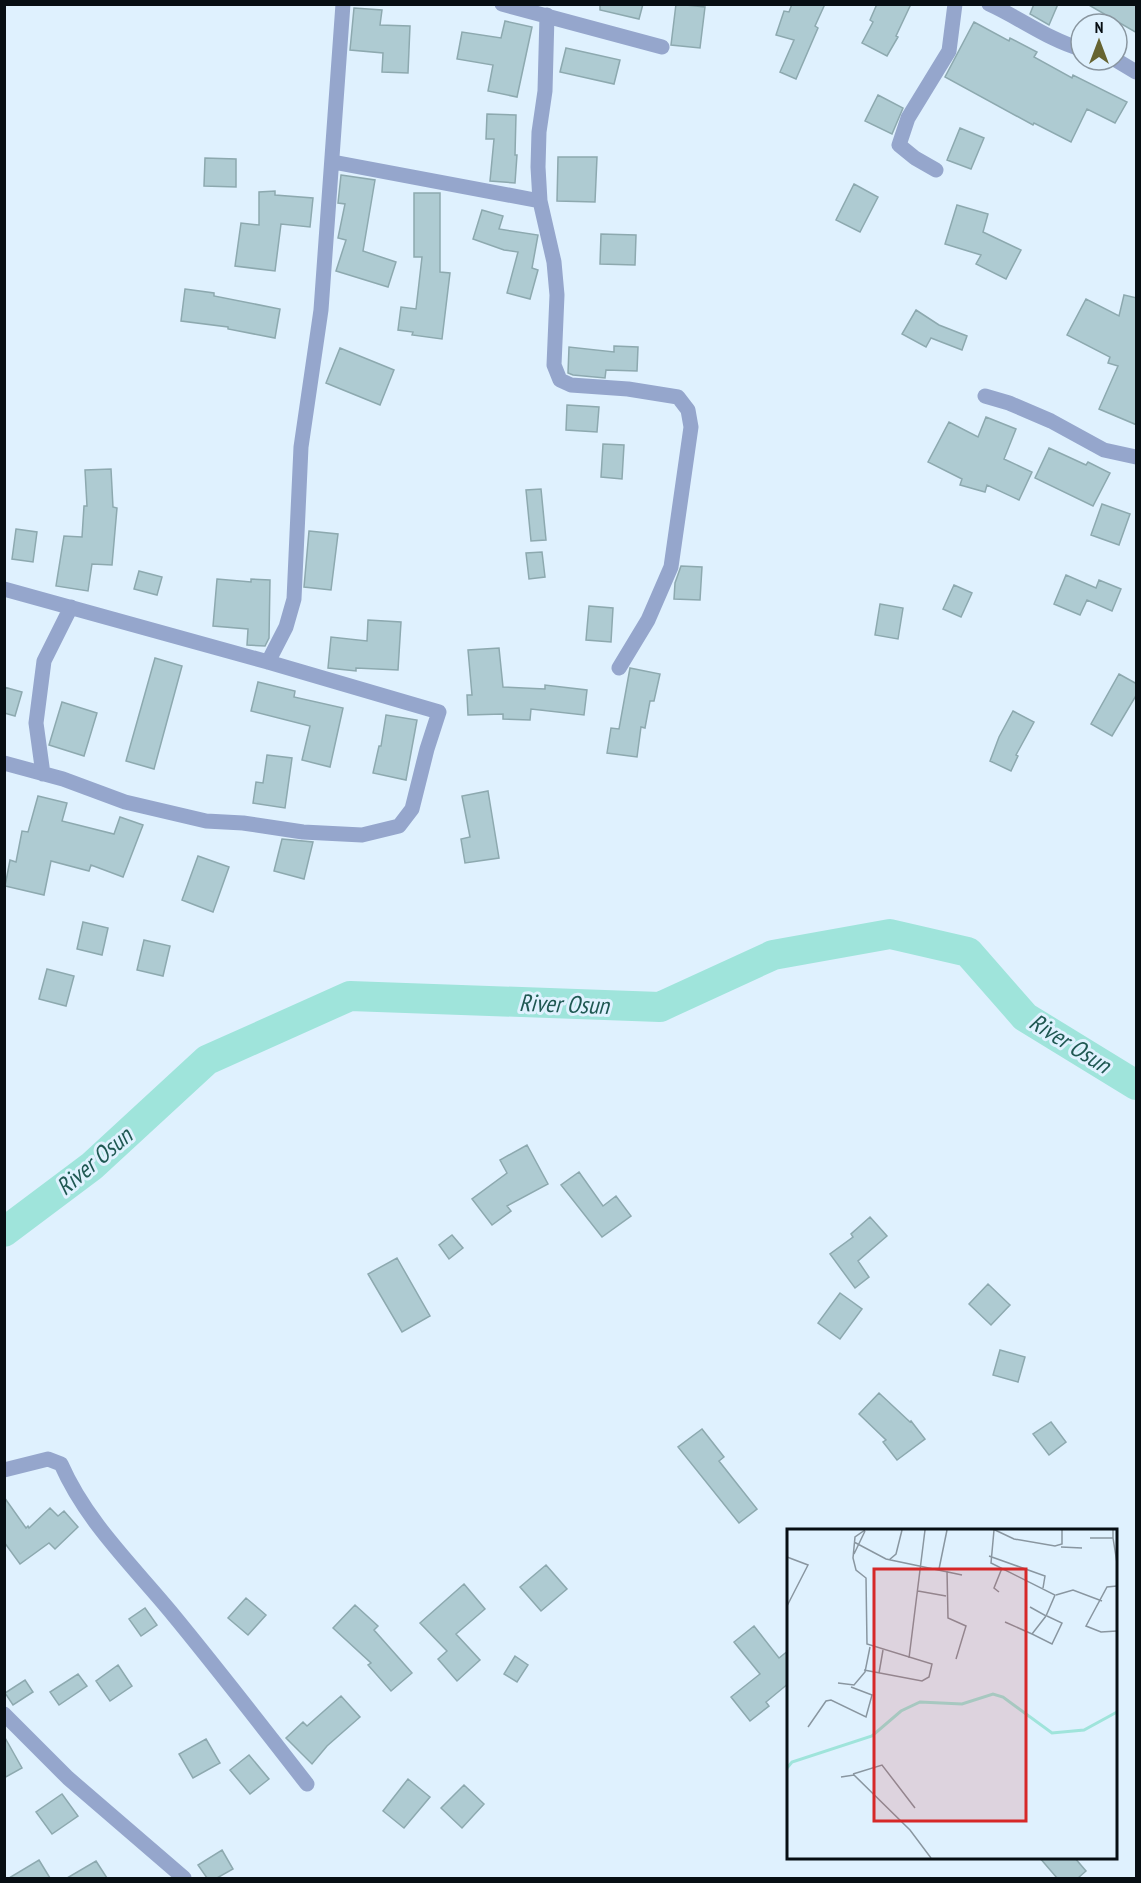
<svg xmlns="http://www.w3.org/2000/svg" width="1141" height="1883" viewBox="0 0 1141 1883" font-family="'PT Sans Narrow',sans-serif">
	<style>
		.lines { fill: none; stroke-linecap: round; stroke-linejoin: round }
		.river { stroke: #9fe4db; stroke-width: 30 }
		.building { fill: #aecbd2; stroke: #8da9af; stroke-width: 1.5 }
		.minor { stroke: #95a6cc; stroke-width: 15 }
		.labels { text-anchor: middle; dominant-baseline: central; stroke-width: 6; stroke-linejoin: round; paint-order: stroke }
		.water-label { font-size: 24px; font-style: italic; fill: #1f5852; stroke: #dff1fe }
		.inset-river { fill: none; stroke: #9fe4db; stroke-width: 3 }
		.inset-road { fill: none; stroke: #8996a0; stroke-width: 1.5 }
		.view { fill: #d62828; fill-opacity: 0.15; stroke: #d62828; stroke-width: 3 }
		.inset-edge { fill: none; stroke: #070e13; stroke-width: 3 }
	</style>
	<rect width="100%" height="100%" fill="#dff1fe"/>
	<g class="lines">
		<path class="river" d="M4,1232L92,1166L207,1060L350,996L660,1007L773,955L890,934L968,952L1025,1017L1136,1085"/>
	</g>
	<path class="building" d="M600,4H643L639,19L600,10Z
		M676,4L705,7L700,48L671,45Z
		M792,4H825L815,26L818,28L796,79L780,72L794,40L776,35L784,11L789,12Z
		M877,4H911L896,36L898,37L887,56L862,43L873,22L870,20Z
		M1034,4H1058L1049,25L1030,14Z
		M1087,4H1137V33Z
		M354,8L382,10L380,25L410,26L408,73L382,72L383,53L350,50Z
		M505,21L532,27L517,97L488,91L493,65L457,59L462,32L501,38Z
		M974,22L1009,41L1010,38L1037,52L1034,57L1072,78L1073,75L1127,102L1115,123L1087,109L1071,142L1034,123L1033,125L945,77Z
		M566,48L620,60L614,84L560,72Z
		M878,95L903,108L892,134L865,121Z
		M487,114L516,115L515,155H517L515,183L490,181L494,139H486Z
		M960,128L984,138L971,169L947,160Z
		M558,157H597L595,202L557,201Z
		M205,158L236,159V187L204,186Z
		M341,175L375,180L363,251L396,262L388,287L336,271L346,240L338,238L345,204L338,203Z
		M854,184L878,197L860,232L836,220Z
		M275,191V195L313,198L310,227L281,224L275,271L235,266L241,223L259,225V192Z
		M414,193H440V272L450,273L442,339L412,335L413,332L398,330L401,307L416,309L422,257H414Z
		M957,205L988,214L983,232L1021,250L1006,279L976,264L981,255L945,244Z
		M482,210L503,216L499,229L538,235L532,268L538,270L530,299L507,293L518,252L504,250L473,239Z
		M601,234L636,235L635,265L600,264Z
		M185,289L214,293V296L280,309L275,338L228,329V327L181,321Z
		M1124,295L1137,298V425L1099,409L1118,366L1108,363L1110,357L1067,335L1086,299L1119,316Z
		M916,310L939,325L967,336L962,350L931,338L926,347L902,334Z
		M614,346L638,347L637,371L606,370L605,378L573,375L568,373L569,347L614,352Z
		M340,348L394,370L380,405L326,383Z
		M567,405L599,407L597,432L566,430Z
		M986,417L1016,429L1004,459L1032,472L1019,500L987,485L985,492L960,485L962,479L928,462L949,422L978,437Z
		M603,444L624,445L622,479L601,477Z
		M1049,448L1086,465L1088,462L1110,473L1093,506L1035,478Z
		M111,469L113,507L117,508L112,565L92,564L88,591L56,586L64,536L82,537L84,506H87L85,470Z
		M541,489L546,540L531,541L526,490Z
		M1102,504L1130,514L1119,545L1091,535Z
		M16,529L37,532L33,562L12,559Z
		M309,531L338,534L331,590L304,587Z
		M542,552L545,577L529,579L526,553Z
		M681,566L702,567L700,600L674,599L675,583Z
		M139,571L162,577L157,595L134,589Z
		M1066,575L1096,588L1099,580L1121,589L1112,611L1087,600L1080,615L1054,604Z
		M217,579L251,582V579L270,580L269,638L265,646L247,645L248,629L213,626Z
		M954,585L972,593L961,617L943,609Z
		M880,604L903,608L898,639L875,635Z
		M589,606L613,608L611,642L586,640Z
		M368,620L401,622L398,670L356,668V671L328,668L331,637L367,641Z
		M499,648L503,687L545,689V685L587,690L584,715L531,709L530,720L503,719V714L468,715L467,695H472L468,650Z
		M155,658L182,666L154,769L126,761Z
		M630,668L660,674L654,701H650L645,728L641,727L637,757L607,753L611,728L619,729Z
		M1119,674L1137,684V694L1112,736L1091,724Z
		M258,682L295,691L294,697L343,708L330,767L302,760L310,726L251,711Z
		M4,687L22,692L15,716L4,713Z
		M62,702L97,713L84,756L49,745Z
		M1013,711L1034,722L1016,755L1018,756L1011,771L990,761L999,737Z
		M386,715L417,720L406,780L373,773L379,746H381Z
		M267,755L292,758L285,808L253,803L256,782L263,783Z
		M488,791L499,858L465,863L461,839L470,837L462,796Z
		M38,796L67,803L62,821L114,834L120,817L143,825L123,877L91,865L89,871L51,861L44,895L5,886L10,860L16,862L22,831L28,832Z
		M282,839L313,842L304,879L274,871Z
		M198,856L229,867L213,912L182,900Z
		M83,922L108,928L102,955L77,949Z
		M144,940L170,946L163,976L137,970Z
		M47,969L74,976L66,1006L39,999Z
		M527,1145L548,1184L507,1206L511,1211L492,1225L472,1199L507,1173L500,1160Z
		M579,1172L603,1206L616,1196L631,1216L602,1237L561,1185Z
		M870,1217L887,1236L858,1261L869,1277L855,1288L830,1254L853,1237L851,1234Z
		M452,1235L463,1248L449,1259L439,1245Z
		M397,1258L430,1316L402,1332L368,1274Z
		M988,1284L1010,1305L991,1325L969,1304Z
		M840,1293L862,1309L840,1339L818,1323Z
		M1000,1350L1025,1357L1018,1382L993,1375Z
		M879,1393L910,1422L911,1421L925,1439L897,1460L883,1442L886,1440L859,1414Z
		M1051,1422L1066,1442L1049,1455L1033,1434Z
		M702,1429L724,1457L719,1461L757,1509L739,1523L678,1447Z
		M4,1497L26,1528L28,1526L29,1528L50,1508L58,1516L64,1511L78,1527L55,1549L49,1543L20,1564L4,1542Z
		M546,1565L567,1589L541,1611L520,1587Z
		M464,1584L485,1609L456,1634L480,1660L457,1681L438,1659L447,1651L420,1623Z
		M246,1598L266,1615L248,1635L228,1618Z
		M355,1605L378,1626L374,1630L412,1673L391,1691L368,1665L371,1663L333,1628Z
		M145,1608L157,1625L141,1636L129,1619Z
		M754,1626L779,1658L789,1650V1683L766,1702L769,1706L750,1721L731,1697L760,1674L734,1642Z
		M515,1656L528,1665L517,1682L504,1674Z
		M118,1665L132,1686L110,1701L96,1681Z
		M78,1674L87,1686L59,1705L50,1692Z
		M25,1680L33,1692L13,1705L5,1693Z
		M341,1696L360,1717L327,1746L312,1764L286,1738L303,1722L307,1726Z
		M4,1736L22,1768L4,1778Z
		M206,1739L220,1763L193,1778L179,1754Z
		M249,1755L269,1779L250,1794L230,1770Z
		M408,1779L430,1797L404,1828L383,1811Z
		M464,1785L484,1804L462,1828L441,1808Z
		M62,1794L78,1816L52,1834L36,1812Z
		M222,1850L233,1869L217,1878H207L198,1865Z
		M1039,1857H1074L1086,1871L1078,1878H1057Z
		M39,1860L50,1878H9Z
		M96,1861L107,1878H67Z"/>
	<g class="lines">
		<path class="minor" d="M502,4L662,47
			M989,4C1020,18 1049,40 1081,49
			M547,15L545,91L539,132L538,167L540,201L554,262L557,295L554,365L560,380L571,385L628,389L678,397L688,410L691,427L671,567L648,620L619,668
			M1116,60L1136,72
			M333,162L540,201
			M936,170L915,158L899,145L908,118L949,51L955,4
			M985,396L1009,403L1051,421L1104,450L1136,457
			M4,589L268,662L439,712L427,749L412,809L399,826L362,835L303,832L243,823L206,821L125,802L63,779L4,763
			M268,662L286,627L294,599L301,447L321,310L343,4
			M43,774L36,723L44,661L71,607
			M4,1470L48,1459L61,1464C86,1521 131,1564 170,1611C217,1668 262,1726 307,1784
			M4,1714L68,1778L184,1878"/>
	</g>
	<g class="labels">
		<g class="water-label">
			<text transform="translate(564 1004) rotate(2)">River Osun</text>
			<text transform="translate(1070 1043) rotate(32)">River Osun</text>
			<text transform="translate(94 1161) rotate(-40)">River Osun</text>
		</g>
	</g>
	<g transform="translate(787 1529)">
		<rect width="330" height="330" fill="#dff1fe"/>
		<path class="inset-river" d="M0,239L5,233L85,207L114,182L133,173L175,175L206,165L216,168L265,204L297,201L330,183"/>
		<path class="inset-road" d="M207,1L204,34L268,66L259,87L243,78M208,1L227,10L268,17L275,15V1M303,9H326V1M326,9L330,34M67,13L99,30L175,46M274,18L295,19M67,25L78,2M202,27L258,47L256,59M0,28L21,36L0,77M102,31L109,25L115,1M152,40L160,1M160,42L161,89L179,97L169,130M330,57L320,58L299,97L314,103L330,102M131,62L159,67M212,63L207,59L215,39M269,66L286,61L315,72M259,87L245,105L265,115L275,94L260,87M218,93L245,105M122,129L138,1M77,141L135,152L142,148L145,135L80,115L79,49L69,41L66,29L68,8L78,1M92,144L96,121M51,154L67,156L78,143L83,118M21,198L39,172L44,171L79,188L85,166L64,158M66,245L95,236L128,279M54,248L67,246L123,301L144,329"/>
		<path class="view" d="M87,40H239V292H87Z"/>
		<rect width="330" height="330" class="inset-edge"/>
	</g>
	<rect width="1141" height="1883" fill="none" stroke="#070e13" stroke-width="12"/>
	<g transform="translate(1099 42)"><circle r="28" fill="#dff1fe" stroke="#8996a0" stroke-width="1.5"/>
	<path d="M0-4.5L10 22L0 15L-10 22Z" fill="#666431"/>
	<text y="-9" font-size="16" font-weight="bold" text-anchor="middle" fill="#070e13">N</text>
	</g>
</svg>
